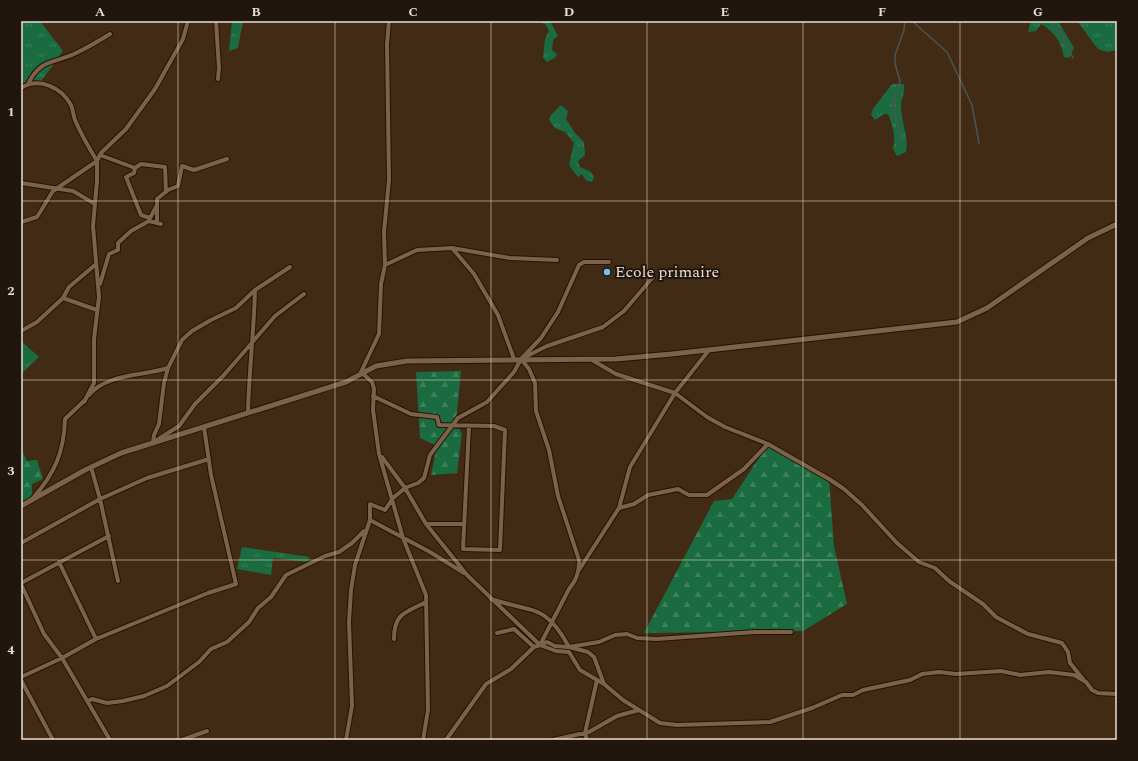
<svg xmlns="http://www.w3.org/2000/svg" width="1138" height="761" viewBox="0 0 1138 761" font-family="Spectral,serif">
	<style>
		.grass { fill: url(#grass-tufts) }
		.forest { fill: url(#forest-firs) }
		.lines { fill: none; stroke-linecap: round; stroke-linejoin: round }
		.stream { stroke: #4e5452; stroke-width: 1.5 }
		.minor-casing { stroke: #271300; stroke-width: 6 }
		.tertiary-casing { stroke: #271300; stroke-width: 7 }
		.minor { stroke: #7b624a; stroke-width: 4 }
		.tertiary { stroke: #7b624a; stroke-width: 5 }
		.grid { fill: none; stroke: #ecded1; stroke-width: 1; stroke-opacity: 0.55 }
		.poi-dot { fill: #75c0f6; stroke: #20160d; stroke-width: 1.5 }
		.labels { text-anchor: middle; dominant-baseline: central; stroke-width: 4; stroke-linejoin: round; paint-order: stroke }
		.poi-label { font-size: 16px; fill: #ecded1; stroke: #20160d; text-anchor: start }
		.neatline { fill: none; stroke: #ecded1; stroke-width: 1.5 }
		.grid-label { font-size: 13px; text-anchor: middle; font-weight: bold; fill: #ecded1 }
	</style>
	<defs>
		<pattern id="grass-tufts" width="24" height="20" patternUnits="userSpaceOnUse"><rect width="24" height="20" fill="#1a6b3f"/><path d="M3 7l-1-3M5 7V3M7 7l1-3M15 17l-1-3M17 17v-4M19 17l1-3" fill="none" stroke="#3b805a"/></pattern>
		<pattern id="forest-firs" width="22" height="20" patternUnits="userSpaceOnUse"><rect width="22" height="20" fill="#1a6b3f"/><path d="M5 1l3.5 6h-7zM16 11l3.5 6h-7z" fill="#3b805a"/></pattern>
	</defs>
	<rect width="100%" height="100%" fill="#412b15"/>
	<path class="grass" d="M21,21H40L63,51L39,84L21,82Z
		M232,21H243L238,48L229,51Z
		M538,21H550L558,36L553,40L552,50L557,54L555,58L547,62L543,58L545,39L549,31L546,25Z
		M1031,21H1058L1074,48L1069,58L1064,57C1061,42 1055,32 1041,24L1036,31L1028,32Z
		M1077,21H1117V50L1107,52L1098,49Z
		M892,84H904C905,96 901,97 901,106C901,122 909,136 906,152L897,156L893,149C896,136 893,126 888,114H884L875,120L871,115L873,109Z
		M561,105L568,111L566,119L575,133L584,142L585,155L578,161L580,167L591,172L594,177L592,182L587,181L581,174L578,177L569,165L574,143L565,132L555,128L549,120L551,115Z
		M21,341L39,357L21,374Z
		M242,547L309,557V562L273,558L271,575L237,569Z"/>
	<path class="forest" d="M461,371L456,421L462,434L457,473L431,475L437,446L420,438L416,372Z
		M768,444L829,479L834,546L847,604L803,631L644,633L714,501L732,499Z
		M21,448L27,461L37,460L43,479L32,484V500L24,504L21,490Z"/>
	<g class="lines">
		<path class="stream" d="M912,21L947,52L972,105L979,143
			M1050,21L1062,36L1073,58
			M901,141L893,104L900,81L895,64V55L904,30L905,21"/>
		<g class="minor-casing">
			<path id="minor" d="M216,21L219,68L218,79
				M389,21L387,44L389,180L384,232L385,265L381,284L379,334L361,372L372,382L374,389L373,410L379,454L403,538L426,595L428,710L423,740
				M28,84C41,57 56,64 78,52C89,47 100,40 110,34
				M21,88C39,77 61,87 71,105C73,109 73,115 75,120C81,134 89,148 97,161
				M100,155L135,168L141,164L165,167L166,192
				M135,168L134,173L126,177L141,215L150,218
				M21,183L73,191L95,204
				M149,220L156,207
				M21,222L37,217L53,191L97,161
				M157,223V199L168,190L178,186L182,166L194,170L227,159
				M452,248L474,274L498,315L514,359
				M385,265L417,250L452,248L510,258L557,260
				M100,284L109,254L118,250V243L131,231L149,221L161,224
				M63,298L69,287L95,265
				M21,331L37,322L63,298L97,310
				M525,357L547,346L603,327L624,311L653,277
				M592,360L616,374L675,393L707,417L725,427L768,444L829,479L844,489L862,505L897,543L919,562L935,568L949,581L983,604L996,617L1028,634L1062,643L1068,652L1070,663L1083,679
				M89,395C107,373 144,376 168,368
				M373,396L411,414L437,417L439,425L494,426L505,430L500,550L463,549L469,426
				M84,402L94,383V339L99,297L93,226L97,181V161L101,153L126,129L155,89L183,39L188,21
				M248,412C249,371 254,331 255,290
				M157,440L179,426L195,404L224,375L275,316L304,294
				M153,443L154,435L159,424L164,383L168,368L182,340L192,331L211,320L236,308L255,290L290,267
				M382,457L405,488L426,524L467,575L540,645L556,651L569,652L580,670L604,684
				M91,467L100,499L147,478L209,459
				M33,498C55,473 64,452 65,419L85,400
				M619,508L634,504L648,495L678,489L689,495H707L744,469L768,444
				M370,520L430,552L464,573
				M426,524H464
				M21,543L100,499L118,581
				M59,562L96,639
				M579,570L619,508L630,467L675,393L709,350
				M21,583L109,536
				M21,584L44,634L62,658L110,740
				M491,599C533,613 545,603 569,647L588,652L594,657L604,684L623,700L660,723L677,725L770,722L812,708L842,695H853L863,690L910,680L922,674L939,672L956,674L1001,671L1020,675L1049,672L1074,675L1086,682L1092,690L1098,693L1117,694
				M497,633L514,629L534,647
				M394,639C394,613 405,613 426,602
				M540,645L547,642L555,646L569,647L599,642L615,635L627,634L637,638L657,639L755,632H791
				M21,677L62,658L96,639L208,593L236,584L211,475L204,427
				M21,680L53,740
				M88,701L92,699L107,703L123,701L144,696L167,686L199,662L211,649L227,642L249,622L258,608L271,597L286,575L325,556L339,552L352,543L364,531
				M182,740L207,731
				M346,740L352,706L349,622L351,590L355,565L370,520V504L385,510L393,498L405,488L418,483L424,478L430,455L458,418L487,402L514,372L521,359L541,338L558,312L579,265L584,262H609
				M446,740L486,684L511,669L534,647L540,645L569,589C577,579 579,572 579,560L558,496L549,450L536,411L535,383L529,369L521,359
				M553,740L589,732L617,716L639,710
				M587,740L585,733L597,680"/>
		</g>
		<g class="tertiary-casing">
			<path id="tertiary" d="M21,506L85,470L121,453L346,382L376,366L407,361L616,359L672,354L957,322L987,308L1088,238L1117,224"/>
		</g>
		<use href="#minor" class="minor"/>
		<use href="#tertiary" class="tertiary"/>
	</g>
	<path class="grid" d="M178,21V740M335,21V740M491,21V740M647,21V740M803,21V740M960,21V740M21,201H1117M21,380H1117M21,560H1117"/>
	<circle class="poi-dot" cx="607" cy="272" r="4"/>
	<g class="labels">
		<g class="poi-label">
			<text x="615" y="272">Ecole primaire</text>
		</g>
	</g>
	<rect width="1138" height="761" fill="none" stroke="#20160d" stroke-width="44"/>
	<rect x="22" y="22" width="1094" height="717" class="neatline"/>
	<g class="grid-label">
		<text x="100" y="16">A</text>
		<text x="256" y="16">B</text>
		<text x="413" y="16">C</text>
		<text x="569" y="16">D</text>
		<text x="725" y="16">E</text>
		<text x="882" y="16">F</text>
		<text x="1038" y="16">G</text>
		<text x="11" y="116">1</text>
		<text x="11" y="295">2</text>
		<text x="11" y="475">3</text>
		<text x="11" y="654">4</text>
	</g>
</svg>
